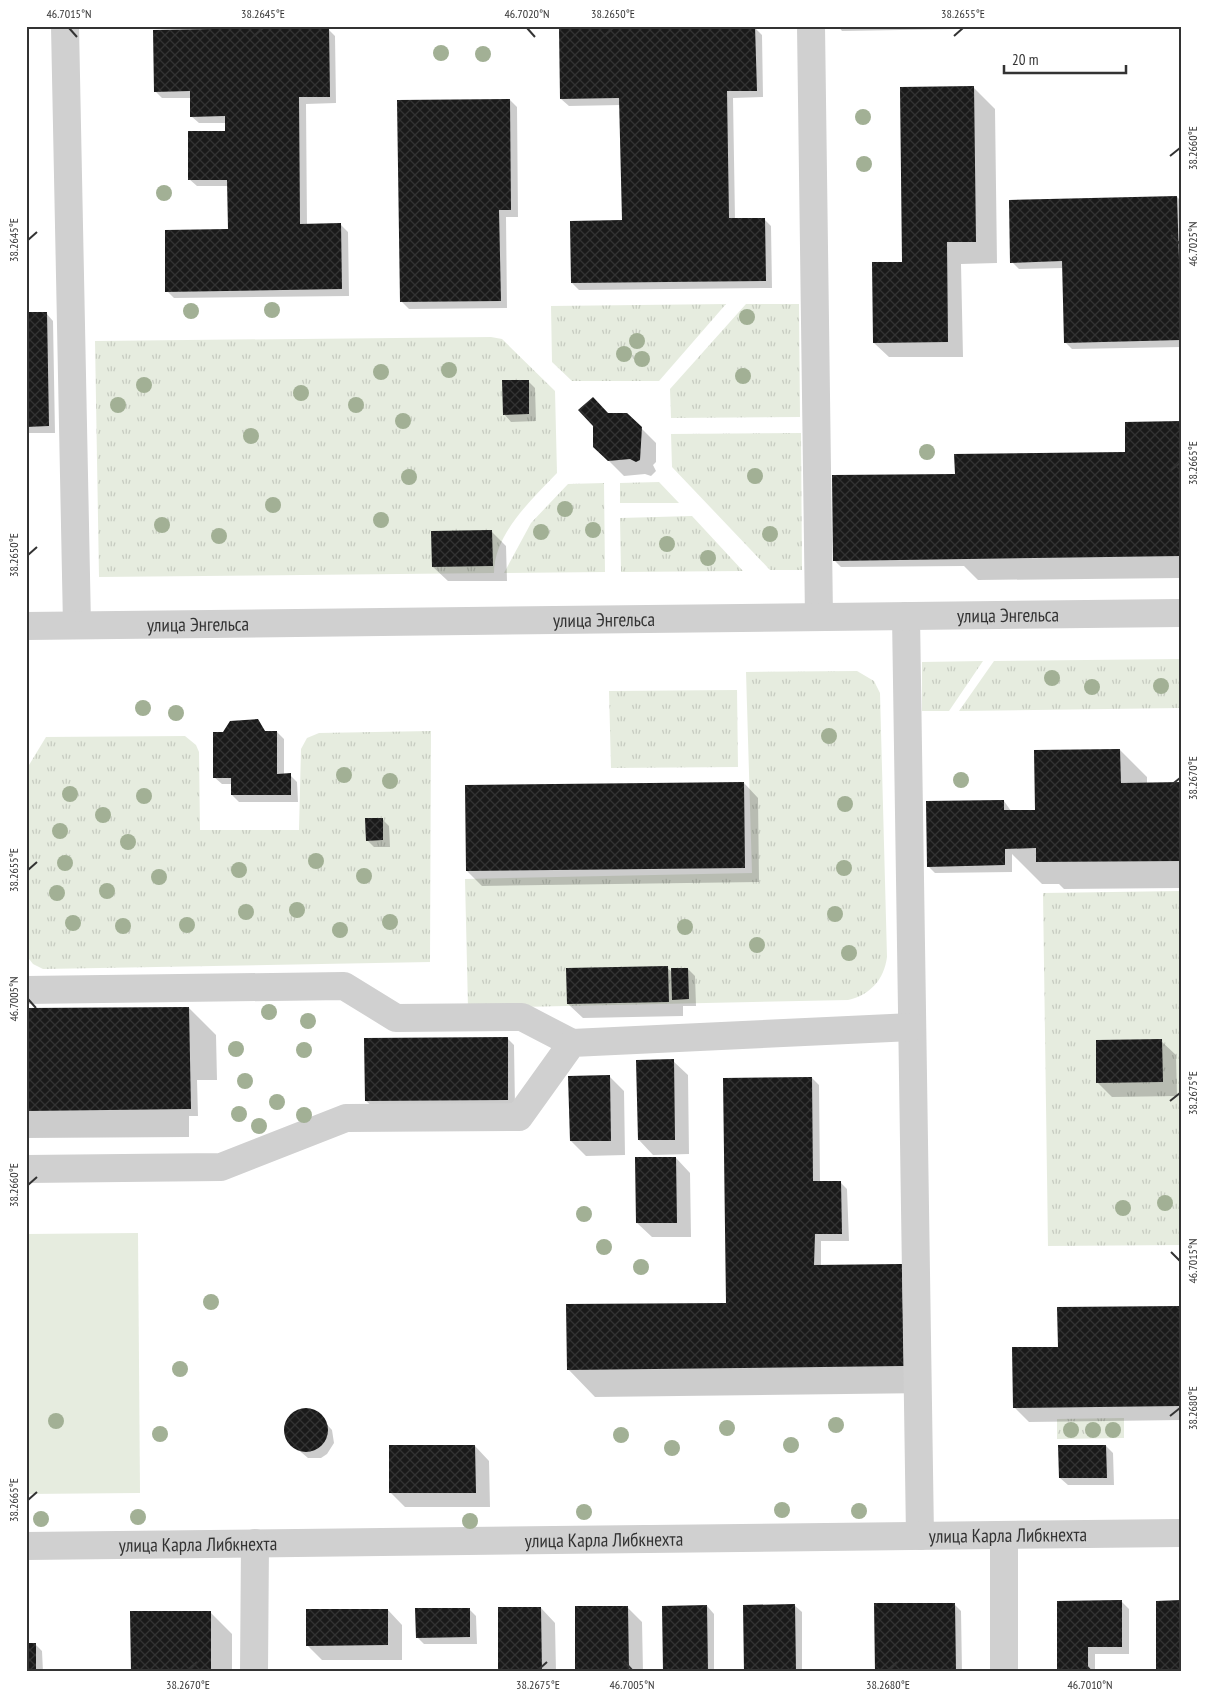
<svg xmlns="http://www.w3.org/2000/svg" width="1207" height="1698" viewBox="0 0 1207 1698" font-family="'PT Sans Narrow',sans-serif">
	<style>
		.grass { fill: url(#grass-tufts) }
		.park { fill: #e6ecdf }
		.shadow { fill: #0003 }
		.building { fill: url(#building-cross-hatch) }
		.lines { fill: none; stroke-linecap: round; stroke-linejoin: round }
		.minor { stroke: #d0d0d0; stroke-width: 28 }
		.tree { fill: #a2b095 }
		.ticks { fill: none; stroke: #333; stroke-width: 2 }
		.labels { text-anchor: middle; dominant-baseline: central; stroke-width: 5; stroke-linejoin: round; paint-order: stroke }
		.street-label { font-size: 19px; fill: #333; stroke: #fff }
		.neatline { fill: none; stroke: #333; stroke-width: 2 }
		.ticks-label { font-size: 12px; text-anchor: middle; fill: #333 }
	</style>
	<defs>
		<pattern id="grass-tufts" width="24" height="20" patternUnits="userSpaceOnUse" patternTransform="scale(1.25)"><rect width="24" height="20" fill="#e6ecdf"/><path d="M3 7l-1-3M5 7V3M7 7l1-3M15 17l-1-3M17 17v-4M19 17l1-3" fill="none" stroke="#c6cbc0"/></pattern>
		<pattern id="building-cross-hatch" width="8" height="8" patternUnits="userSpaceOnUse" patternTransform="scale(1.25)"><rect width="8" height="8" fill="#1a1a1a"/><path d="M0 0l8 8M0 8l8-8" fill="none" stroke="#333"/></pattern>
	</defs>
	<rect width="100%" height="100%" fill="#fff"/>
	<path class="grass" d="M726,304L659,381H572L552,362L551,306Z
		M746,304H799L800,417L671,418L670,389Z
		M491,337L502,339L555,391L557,473C532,499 494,534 494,573L99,577L95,341Z
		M801,433L802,570H770L672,467L671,434Z
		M659,482L679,503H620V483Z
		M604,483L605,572L504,573L531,523L568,484Z
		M692,516L743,571L621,572L620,518Z
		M1181,659V708L959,711L994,661Z
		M983,661L949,711H922V662Z
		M857,671L874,681L880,693L887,957C884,980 870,995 848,1000L468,1008L465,879L752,873L746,672Z
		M737,690L738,767L611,768L609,691Z
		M431,731L430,962L43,969L33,964L26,955V770L46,737L185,736L196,745L199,752L200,830H299L301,749L307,738L319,733Z
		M1181,891V1245L1048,1246L1043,893Z
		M1124,1418V1438L1057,1439V1419Z"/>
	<path class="park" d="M138,1233L140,1493L26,1494V1234Z"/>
	<path class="shadow" d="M838,26H958V29L842,31Z
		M1113,26H1146L1114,27Z
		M755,28L762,35L763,97L733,98L735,219H764L771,226L772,288L579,290L572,283L623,222L621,105L569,106L561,99Z
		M328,29L335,36L336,103L306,104L307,225H341L348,232L349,296L174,298L167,291L229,231L228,186H197L189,179L226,132L227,123H199L191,116V98H162L155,91Z
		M974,88L995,109L997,263L961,264L963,357H889L874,343Z
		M510,100L517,107L518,217H506L507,308L409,309L401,301Z
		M1177,197L1181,201V347L1072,349L1065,342L1064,268L1019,269L1012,262Z
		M46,313L53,321L55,433H26V314Z
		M528,381L535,388L536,421L511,422L504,414Z
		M608,414H627L656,443V462L653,465L656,471L651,476L645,474L624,476L595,447Z
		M1181,422V578L978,580L964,566L841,567L834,560L956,475L1126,453Z
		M492,532L506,546L507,581H448L433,567Z
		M257,721L267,733L277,732L284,739V775H290L297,782L298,802H239L232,795V784H222L214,777L224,733Z
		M1120,750L1147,777V784H1181V888L1064,889L1059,884H1042L1012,854V872L935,873L928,866L1004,801L1011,811H1034Z
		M744,783L758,798L759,882L482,886L467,871Z
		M382,819L389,826L390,847H374L367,840Z
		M667,968L673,973L688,969L695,976L696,1006H683V1016L583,1018L568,1004Z
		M189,1008L216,1035L217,1080H197L198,1116H189V1137L26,1138V1010Z
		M507,1038L514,1045L515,1106L374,1108L366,1101Z
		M1161,1041L1176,1055L1177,1096L1112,1097L1097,1082Z
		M673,1061L688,1075L689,1154L653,1155L639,1140Z
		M609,1076L624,1091L625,1155L586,1156L571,1141Z
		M812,1078L819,1085L820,1182H840L847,1189L849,1241H821V1266L902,1265L929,1292L931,1393L595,1397L568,1369L727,1304Z
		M676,1158L690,1173L691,1237H652L637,1223Z
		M1181,1307V1420L1029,1422L1014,1407L1059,1348Z
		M309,1410L315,1412L332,1430L334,1443L327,1454L321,1458H308L289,1442L286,1436L287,1423L296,1412Z
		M475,1446L489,1461L490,1507H405L390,1492Z
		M1106,1446L1113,1453L1114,1485H1068L1060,1478Z
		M1122,1602L1129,1609V1654H1095V1672H1058Z
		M954,1604L961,1611L962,1672H876Z
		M794,1605L802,1612V1672H746Z
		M707,1606L714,1614V1672H664Z
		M627,1607L642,1622L643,1672H577Z
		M541,1608L555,1623L556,1672H499Z
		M469,1609L476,1616L477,1644H424L417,1637Z
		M388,1610L402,1625V1660H322L307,1645Z
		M210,1612L232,1634V1672H132Z
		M26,1631L29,1634V1644H35L42,1651L43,1672H26Z"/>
	<path class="building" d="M755,26L757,91H727L729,218H765L766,281L571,283L570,221L622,220L619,98L560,99L559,28Z
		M329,27L330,97H299L300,224L341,223L342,289L165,292V230L228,229L227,180H188V131H225V116L190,117V91L154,92L153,30Z
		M974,86L976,242H947L948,342L873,343L872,262H902L900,87Z
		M510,99L511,210H499L501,301L400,302L397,100Z
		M1177,196L1179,259H1181V340L1064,343L1062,261L1010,263L1009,200Z
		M26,312H47L49,426L26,427Z
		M502,380H529V414L503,415Z
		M593,397L608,413H627L642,427L640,460L636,462L630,459L608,461L593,447V426L578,410Z
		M1181,421V556L833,561L832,475L955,474L954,454L1125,452V422Z
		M492,530L493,566L432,567L431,531Z
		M258,719L265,731H277V774L291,773V795H231V778H213V732H223L230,721Z
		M1120,749L1121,783L1181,782V861L1036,862V848L1005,849V865L927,867L926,801L1004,800V810H1035L1034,750Z
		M744,782L745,868L466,871L465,785Z
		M365,818H383V840L366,841Z
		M668,966L669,1002L567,1004L566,968Z
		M671,968H688L689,999L672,1000Z
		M189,1007L191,1109L26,1111V1008Z
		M508,1037V1100L365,1101L364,1038Z
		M1162,1039L1163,1082L1096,1083V1040Z
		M674,1059L675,1140H638L636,1060Z
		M610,1075L611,1141H570L568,1076Z
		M812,1077L813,1181H841L842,1234H815L814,1265L902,1264L904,1366L567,1370L566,1304L726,1303L723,1078Z
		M635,1157H676L677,1223H636Z
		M1181,1306V1406L1013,1408L1012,1347H1058L1057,1307Z
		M284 1430a22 22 0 1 1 44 0a22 22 0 1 1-44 0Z
		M389,1445H475L476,1493H389Z
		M1058,1445H1106L1107,1478H1059Z
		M1122,1600V1647H1088V1672H1057V1601Z
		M1181,1600V1672H1156V1601Z
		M874,1603H955L956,1672H875Z
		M795,1604L796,1672H744L743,1605Z
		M707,1605L708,1672H663L662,1606Z
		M575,1606H628L629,1672H575Z
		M498,1607H541L542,1672H498Z
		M415,1608H470V1637L416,1638Z
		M306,1609H388V1645L306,1646Z
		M130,1611H211V1672H131Z
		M26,1643H36V1672H26Z"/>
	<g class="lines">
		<g class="minor">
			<path d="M65,26L77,625"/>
			<path d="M811,26L819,617"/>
			<path d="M906,616L920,1536"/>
			<path id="s1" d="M26,626L1181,613"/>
			<path d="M26,990L344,986L396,1018L522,1017L572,1043"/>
			<path d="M26,1169L221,1167L346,1118L519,1117L572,1043L912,1027"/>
			<path d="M1004,1535V1672"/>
			<path id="s2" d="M26,1546L1181,1533"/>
			<path d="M254,1672L255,1543"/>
		</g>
	</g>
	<g class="tree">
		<circle cx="441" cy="53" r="8"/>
		<circle cx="483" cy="54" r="8"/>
		<circle cx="863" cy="117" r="8"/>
		<circle cx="864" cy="164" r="8"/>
		<circle cx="164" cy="193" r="8"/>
		<circle cx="272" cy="310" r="8"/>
		<circle cx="191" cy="311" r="8"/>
		<circle cx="747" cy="317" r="8"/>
		<circle cx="637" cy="341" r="8"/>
		<circle cx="624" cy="354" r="8"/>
		<circle cx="642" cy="359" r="8"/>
		<circle cx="449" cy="370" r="8"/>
		<circle cx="381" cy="372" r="8"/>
		<circle cx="743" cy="376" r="8"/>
		<circle cx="144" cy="385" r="8"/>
		<circle cx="301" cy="393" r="8"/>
		<circle cx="118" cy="405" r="8"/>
		<circle cx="356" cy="405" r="8"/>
		<circle cx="403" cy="421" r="8"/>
		<circle cx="251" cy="436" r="8"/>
		<circle cx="927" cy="452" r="8"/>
		<circle cx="755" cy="476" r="8"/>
		<circle cx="409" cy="477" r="8"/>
		<circle cx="273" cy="505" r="8"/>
		<circle cx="565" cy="509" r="8"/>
		<circle cx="381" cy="520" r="8"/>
		<circle cx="162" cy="525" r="8"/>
		<circle cx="593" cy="530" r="8"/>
		<circle cx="541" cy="532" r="8"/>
		<circle cx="770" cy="534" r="8"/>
		<circle cx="219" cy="536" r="8"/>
		<circle cx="667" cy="544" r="8"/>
		<circle cx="708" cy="558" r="8"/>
		<circle cx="1052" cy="678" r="8"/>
		<circle cx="1161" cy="686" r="8"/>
		<circle cx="1092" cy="687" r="8"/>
		<circle cx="143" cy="708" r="8"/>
		<circle cx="176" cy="713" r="8"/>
		<circle cx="829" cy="736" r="8"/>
		<circle cx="344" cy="775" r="8"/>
		<circle cx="961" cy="780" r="8"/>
		<circle cx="390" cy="781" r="8"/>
		<circle cx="70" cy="794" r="8"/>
		<circle cx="144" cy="796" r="8"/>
		<circle cx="845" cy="804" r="8"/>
		<circle cx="103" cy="815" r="8"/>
		<circle cx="60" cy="831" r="8"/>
		<circle cx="128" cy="842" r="8"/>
		<circle cx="316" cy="861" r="8"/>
		<circle cx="65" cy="863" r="8"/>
		<circle cx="844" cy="868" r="8"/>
		<circle cx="239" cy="870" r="8"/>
		<circle cx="364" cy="876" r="8"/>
		<circle cx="159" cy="877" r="8"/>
		<circle cx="107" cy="891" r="8"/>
		<circle cx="57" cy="893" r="8"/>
		<circle cx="297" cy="910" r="8"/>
		<circle cx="246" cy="912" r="8"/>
		<circle cx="835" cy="914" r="8"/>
		<circle cx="390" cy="922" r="8"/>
		<circle cx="73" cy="923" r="8"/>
		<circle cx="187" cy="925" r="8"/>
		<circle cx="123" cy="926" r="8"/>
		<circle cx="685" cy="927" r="8"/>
		<circle cx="340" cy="930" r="8"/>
		<circle cx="757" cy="945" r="8"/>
		<circle cx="849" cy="953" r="8"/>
		<circle cx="269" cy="1012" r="8"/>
		<circle cx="308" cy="1021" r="8"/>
		<circle cx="236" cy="1049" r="8"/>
		<circle cx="304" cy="1050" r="8"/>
		<circle cx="245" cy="1081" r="8"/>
		<circle cx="277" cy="1102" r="8"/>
		<circle cx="239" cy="1114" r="8"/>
		<circle cx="304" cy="1115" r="8"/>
		<circle cx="259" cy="1126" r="8"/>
		<circle cx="1165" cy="1203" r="8"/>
		<circle cx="1123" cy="1208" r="8"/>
		<circle cx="584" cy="1214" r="8"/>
		<circle cx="604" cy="1247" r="8"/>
		<circle cx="641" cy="1267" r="8"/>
		<circle cx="211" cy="1302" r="8"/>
		<circle cx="180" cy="1369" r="8"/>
		<circle cx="56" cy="1421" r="8"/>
		<circle cx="836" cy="1425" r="8"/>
		<circle cx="727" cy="1428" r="8"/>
		<circle cx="1071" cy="1430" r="8"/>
		<circle cx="1093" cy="1430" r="8"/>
		<circle cx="1113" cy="1430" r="8"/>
		<circle cx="160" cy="1434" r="8"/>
		<circle cx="621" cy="1435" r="8"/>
		<circle cx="791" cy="1445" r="8"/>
		<circle cx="672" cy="1448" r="8"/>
		<circle cx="782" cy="1510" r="8"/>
		<circle cx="859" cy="1511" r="8"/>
		<circle cx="584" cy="1512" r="8"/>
		<circle cx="138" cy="1517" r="8"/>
		<circle cx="41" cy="1519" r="8"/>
		<circle cx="470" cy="1521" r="8"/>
	</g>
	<path class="ticks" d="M69,28L77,37M527,28L535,37M254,36L263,28M604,36L613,28M954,36L963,28M1170,156L1180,148M1171,235L1180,244M28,240L37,232M1170,471L1180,463M28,555L37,547M1170,786L1180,778M28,870L37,862M28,999L36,1008M1170,1101L1180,1093M28,1185L37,1177M1171,1252L1180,1261M1170,1416L1180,1408M28,1500L37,1492M624,1661L632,1670M1082,1661L1090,1670M188,1670L197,1662M538,1670L547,1662M888,1670L897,1662"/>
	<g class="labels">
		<g class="street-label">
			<text stroke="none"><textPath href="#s1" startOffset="982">улица Энгельса</textPath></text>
			<text stroke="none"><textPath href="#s1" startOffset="578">улица Энгельса</textPath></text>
			<text stroke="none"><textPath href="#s1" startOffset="172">улица Энгельса</textPath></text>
			<text stroke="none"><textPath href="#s2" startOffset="982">улица Карла Либкнехта</textPath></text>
			<text stroke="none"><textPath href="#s2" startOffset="578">улица Карла Либкнехта</textPath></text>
			<text stroke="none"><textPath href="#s2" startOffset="172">улица Карла Либкнехта</textPath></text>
		</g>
	</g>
	<rect width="1207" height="1698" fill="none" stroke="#ffffff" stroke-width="55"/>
	<path d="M1004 65v8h122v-8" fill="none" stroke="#333333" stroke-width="2.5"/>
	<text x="1012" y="65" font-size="15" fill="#333333" stroke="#ffffff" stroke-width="4" paint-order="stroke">20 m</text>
	<rect x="28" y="28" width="1152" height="1642" class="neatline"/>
	<g class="ticks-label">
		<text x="69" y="18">46.7015°N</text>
		<text x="263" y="18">38.2645°E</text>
		<text x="527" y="18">46.7020°N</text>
		<text x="613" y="18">38.2650°E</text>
		<text x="963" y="18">38.2655°E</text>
		<text transform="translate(1193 148) rotate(-90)" y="4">38.2660°E</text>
		<text transform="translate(14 240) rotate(-90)" y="4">38.2645°E</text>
		<text transform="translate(1193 244) rotate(-90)" y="4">46.7025°N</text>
		<text transform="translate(1193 463) rotate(-90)" y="4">38.2665°E</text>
		<text transform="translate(14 555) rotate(-90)" y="4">38.2650°E</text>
		<text transform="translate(1193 778) rotate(-90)" y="4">38.2670°E</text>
		<text transform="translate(14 870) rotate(-90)" y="4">38.2655°E</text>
		<text transform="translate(14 999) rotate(-90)" y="4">46.7005°N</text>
		<text transform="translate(1193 1093) rotate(-90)" y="4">38.2675°E</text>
		<text transform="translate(14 1185) rotate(-90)" y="4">38.2660°E</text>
		<text transform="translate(1193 1261) rotate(-90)" y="4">46.7015°N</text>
		<text transform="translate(1193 1408) rotate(-90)" y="4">38.2680°E</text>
		<text transform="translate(14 1500) rotate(-90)" y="4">38.2665°E</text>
		<text x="188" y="1689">38.2670°E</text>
		<text x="538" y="1689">38.2675°E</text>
		<text x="632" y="1689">46.7005°N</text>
		<text x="888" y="1689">38.2680°E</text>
		<text x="1090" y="1689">46.7010°N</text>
	</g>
</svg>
